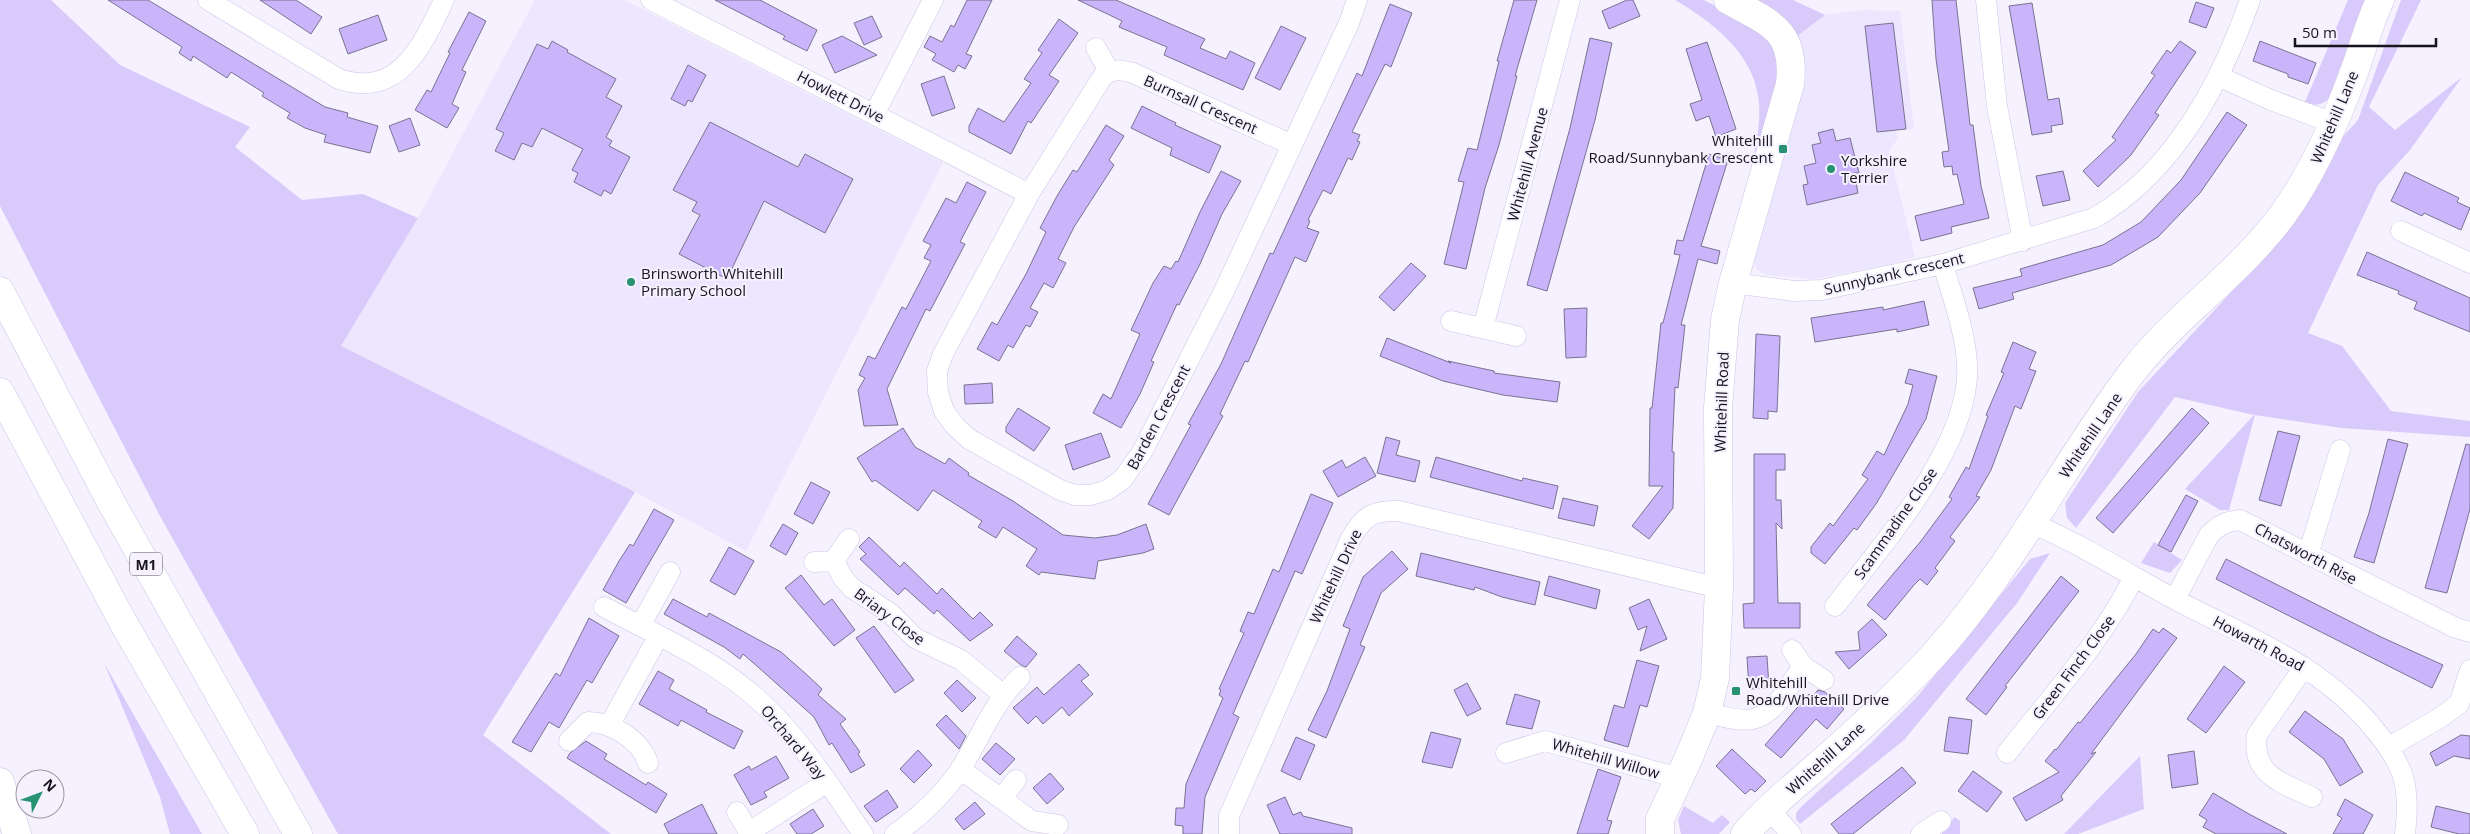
<svg xmlns="http://www.w3.org/2000/svg" width="2470" height="834" viewBox="0 0 2470 834" font-family="'Open Sans',sans-serif">
	<style>
		.built { fill: #ede6ff }
		.green { fill: #d8cafa }
		.building { fill: #cab5fb; stroke: #7b7291 }
		.lines { fill: none; stroke-linecap: round; stroke-linejoin: round }
		.street-casing { stroke: #cdc3e5; stroke-width: 21 }
		.secondary-casing { stroke: #cdc3e5; stroke-width: 29 }
		.highway-casing { stroke: #cdc3e5; stroke-width: 29 }
		.street { stroke: #fff; stroke-width: 20 }
		.secondary { stroke: #fff; stroke-width: 28 }
		.highway { stroke: #fff; stroke-width: 28 }
		.poi-dot { fill: #269272; stroke: #f5f1ff; stroke-width: 2 }
		.labels { text-anchor: middle; dominant-baseline: central; stroke-width: 4; stroke-linejoin: round; paint-order: stroke }
		.shield { fill: #f5f1ff; stroke: #5a5662; stroke-width: 1 }
		.shield-label { font-size: 14px; font-weight: bold; fill: #17141f }
		.street-label { font-size: 15px; fill: #17141f; stroke: #f5f1ff }
		.poi-label { font-size: 15px; fill: #17141f; stroke: #f5f1ff; text-anchor: start }
	</style>
	<rect width="100%" height="100%" fill="#f5f1ff"/>
	<path class="built" d="M535,0H625L943,163L746,551L635,492L341,346L418,218Z
		M1862,10L1900,11L1914,129L1896,130L1898,139L1889,150L1915,257L1883,266L1813,279L1767,275L1757,270L1752,257L1796,37L1825,15Z"/>
	<path class="green" d="M0,0H51L120,65L250,127L235,147L302,200L363,194L418,218L341,346L635,492L483,735L611,834H338L160,516L0,206Z
		M1675,0H1704L1749,24L1771,44L1780,58L1779,81L1748,184C1753,156 1763,125 1758,96C1752,52 1711,21 1675,0Z
		M1750,0H1793L1825,15L1796,37Z
		M2348,0H2365L2329,98C2321,106 2316,106 2305,102Z
		M2401,0H2421L2369,107L2395,130L2462,77L2410,150L2378,185L2308,333L2342,346L2391,411L2470,421V437L2342,428L2255,415L2229,510H2220L2185,489L2254,415L2175,397L2076,528L2067,518L2065,503L2138,392L2264,257L2337,143L2358,120Z
		M2154,542L2182,560L2170,573L2141,563Z
		M2050,553L2017,603L1904,740L1800,824L1796,819V813L1802,806L1871,743L1917,697L2030,559Z
		M104,663L202,834H170L160,797Z
		M2140,756L2144,809L2078,834H2064Z
		M1684,806L1713,823L1722,815L1730,822L1719,834H1681L1678,820Z
		M1955,817L1960,821V834H1942L1943,829Z"/>
	<path class="building" d="M108,0H148L325,107L348,113L347,117L378,126L370,153L324,142L326,135L305,128L287,118L290,113L262,96L264,93L231,72L227,78L193,56L191,61L179,53L182,47Z
		M260,0H296L322,17L311,34Z
		M715,0H760L817,30L807,51L783,39L785,36Z
		M967,0H992L966,54L972,56L965,69L958,65L954,72L932,60L936,54L924,47L930,36L942,42L951,25L954,27Z
		M1078,0H1116L1205,39L1200,48L1226,59L1230,51L1255,63L1243,90L1164,55L1167,47L1119,27L1122,21Z
		M1514,0H1537L1515,76H1517L1499,145L1485,188L1466,269L1444,264L1464,182L1458,181L1468,148L1477,150L1499,61H1497Z
		M1627,0H1633L1640,16L1609,29L1602,11Z
		M1932,0H1956L1970,125H1973L1981,186L1989,218L1951,227L1952,233L1921,241L1915,216L1964,204L1957,174L1953,175L1952,166L1944,167L1942,152L1949,151L1936,59Z
		M2196,2L2214,8L2206,28L2189,22Z
		M2032,3L2048,100L2059,98L2063,124L2051,126L2052,132L2032,135L2009,6Z
		M1390,4L1412,13L1391,67L1385,64L1352,132L1360,135L1357,141L1360,142L1352,160L1348,158L1331,194L1323,190L1308,220L1310,221L1307,228L1319,232L1306,262L1295,257L1248,362L1245,361L1220,414L1223,416L1169,515L1148,504L1191,425L1188,424L1221,364L1270,253L1273,254L1357,73L1362,76Z
		M469,12L486,21L462,70L466,72L452,104L459,108L447,128L415,110L427,90L431,92L450,53L448,52Z
		M378,15L387,40L348,54L339,29Z
		M872,16L882,37L864,45L854,23Z
		M1059,19L1078,33L1049,75L1059,81L1031,123L1028,121L1011,154L969,132V126L978,108L1004,122L1031,83L1024,79L1042,53L1038,50Z
		M1893,23L1906,129L1877,132L1865,26Z
		M1281,26L1306,38L1280,90L1255,78Z
		M842,36L877,55L835,73L822,45Z
		M1590,38L1612,43L1595,120L1547,291L1527,285L1570,128Z
		M552,41L568,50L567,52L616,79L606,97L622,106L606,137L612,141L609,146L630,157L611,194L604,190L601,196L574,182L578,173L572,170L583,149L542,128L532,147L522,143L514,160L495,151L504,133L496,129L537,44L548,49Z
		M2180,41L2196,52L2155,113L2159,115L2131,155L2098,187L2083,171L2116,140L2112,137L2155,75L2151,73L2167,50L2171,53Z
		M2260,41L2316,63L2308,84L2288,77V74L2253,61Z
		M1707,42L1736,129L1716,137L1709,116L1696,121L1690,104L1702,100L1686,49Z
		M688,65L706,75L692,102L688,100L685,106L671,99Z
		M944,76L955,108L932,116L921,84Z
		M1142,106L1176,123L1175,125L1221,146L1209,173L1170,155L1172,148L1131,128Z
		M2227,112L2247,125L2200,193L2158,237L2111,265L2012,293L2014,299L1979,309L1973,288L2022,276L2020,269L2103,245L2141,222L2181,180Z
		M410,118L420,145L399,152L389,126Z
		M710,122L798,167L805,154L853,179L825,233L764,201L727,279L679,254L700,215L692,211L697,202L673,190Z
		M1106,125L1124,136L1109,160L1114,165L1074,227L1058,259L1066,263L1053,288L1044,283L1030,308L1038,312L1030,327L1026,325L1013,348L1008,345L999,361L977,349L992,322L997,325L1026,274L1046,232L1040,228L1057,196L1073,170L1077,172Z
		M1833,129L1836,141L1850,138L1859,173H1854L1858,193L1807,205L1803,185L1808,184L1804,166L1816,163L1812,145L1821,143L1818,133Z
		M1709,154L1728,160L1701,246L1720,251L1717,264L1698,259L1681,325H1685L1678,388L1675,387L1672,452H1674L1673,508L1649,539L1632,526L1663,486H1649L1650,408H1652L1661,323H1663L1680,255L1674,254L1677,240L1683,241Z
		M1221,171L1241,181L1222,214L1200,264L1179,305L1177,304L1151,361L1154,362L1140,394L1121,428L1093,413L1103,394L1111,399L1140,334L1131,330L1153,283L1164,266L1171,269L1176,261L1178,262L1200,212Z
		M2063,171L2070,200L2043,206L2036,176Z
		M2405,172L2459,198L2457,202L2470,208L2461,230L2424,213L2422,216L2391,201Z
		M967,182L986,192L960,242L965,244L930,311L926,309L887,389L898,425L864,426L858,390L865,378L859,375L868,356L875,359L902,307L906,309L931,261L924,258L931,245L923,241L946,198L956,203Z
		M2367,252L2470,298V332L2414,309L2417,302L2398,294L2399,291L2357,275Z
		M1411,263L1426,276L1394,311L1379,297Z
		M1924,301L1929,325L1897,332V329L1815,342L1811,318L1883,307V310Z
		M1587,308L1586,357L1566,358L1564,309Z
		M1756,334L1780,336L1777,412L1768,411V419L1753,418Z
		M1387,338L1451,363L1448,361L1494,371V373L1560,382L1557,402L1503,395L1443,381L1380,356Z
		M2013,342L2036,352L2029,369L2036,371L2021,409L2015,406L1991,470L1976,496L1980,497L1950,537L1955,541L1935,568L1938,571L1927,585L1920,579L1914,585L1885,620L1867,605L1921,541L1952,499L1949,497L1966,467L1969,469L1988,416L1986,415L2004,373L2001,372Z
		M1909,369L1937,376L1926,419L1876,504L1857,530L1854,528L1825,564L1811,553V547L1830,523L1833,526L1868,479L1862,475L1877,451L1884,455L1908,404L1913,385L1905,383Z
		M992,383L993,403L965,404L964,385Z
		M1018,408L1050,428L1034,451L1006,432V427Z
		M2192,408L2209,423L2113,533L2096,518Z
		M903,428L915,447L945,464L949,458L969,473L968,475L1013,501L1063,535L1095,538L1117,535L1146,524L1154,549L1143,553L1098,561L1095,579L1041,572L1039,575L1026,566L1037,549L1003,527L996,538L978,527L982,521L933,490L918,511L875,480L872,482L857,458Z
		M2278,431L2300,436L2281,506L2259,500Z
		M1101,433L1110,457L1073,470L1065,445Z
		M1386,437L1400,441L1396,455L1420,461L1415,482L1377,473Z
		M2388,439L2408,444L2374,563L2354,557L2369,513Z
		M2466,444L2470,445V509L2447,593L2425,588Z
		M1754,454H1785V470H1776V500H1781L1782,529L1776,523L1778,603H1800V628H1744L1743,604L1754,603Z
		M1365,457L1376,476L1338,497L1323,471L1342,460L1346,468Z
		M1436,457L1522,481L1523,478L1558,486L1553,509L1430,477Z
		M811,482L830,492L813,524L794,514Z
		M1311,494L1333,503L1302,574L1295,571L1233,714L1239,717L1205,797L1202,834H1183V826L1175,825L1176,808H1184L1186,784L1223,698L1219,695L1221,690L1219,689L1244,633L1240,631L1248,612L1254,614L1273,569L1279,572Z
		M2186,495L2198,501L2171,552L2158,545Z
		M1563,498L1598,506L1594,526L1558,518Z
		M654,509L674,520L626,603L603,590L619,561L630,544L633,546Z
		M783,524L798,533L786,555L770,546Z
		M869,537L900,567L904,562L937,594L942,588L973,619L980,612L993,625L970,641L937,610L934,614L905,588L898,595L860,559L866,554L859,547Z
		M729,547L754,561L735,595L710,581Z
		M1392,551L1408,569L1381,593L1360,645L1365,647L1326,738L1308,730L1327,691L1350,629L1343,626L1363,577Z
		M1421,553L1540,582L1535,605L1502,597L1475,587L1474,590L1416,576Z
		M2226,559L2381,637L2443,665L2432,688L2216,579Z
		M801,575L824,605L832,599L855,630L834,646L785,588Z
		M1549,576L1600,590L1596,609L1544,595Z
		M2061,576L2079,591L2005,686L2007,687L1986,715L1966,699Z
		M673,599L707,617L709,613L781,652L806,674L822,689L818,695L846,719L840,724L860,752L858,754L865,765L851,773L832,743L829,745L814,717L758,667L743,654L740,659L724,647L664,614Z
		M1649,599L1667,639L1640,651L1647,626L1638,630L1629,608Z
		M589,618L619,636L592,683L587,680L559,728L549,722L531,752L512,742L556,673L560,676Z
		M1872,619L1887,635L1849,669L1835,652L1860,650L1858,632Z
		M874,626L914,680L895,693L856,638Z
		M2163,628L2177,638L2091,754L2096,752L2061,796L2063,800L2026,821L2013,798L2059,772L2045,761L2055,749L2056,750L2078,722L2080,723L2136,654L2153,629L2159,633Z
		M1017,636L1037,654L1026,667L1021,665L1004,651Z
		M1767,656L1769,688L1749,689L1747,657Z
		M1637,660L1659,666L1647,707L1640,705L1628,747L1604,740L1614,705L1624,708Z
		M1079,664L1089,675L1081,681L1093,694L1069,716L1062,707L1043,724L1036,716L1028,724L1013,708L1037,687L1044,695Z
		M2224,666L2245,682L2206,733L2187,719Z
		M658,671L674,680L669,689L707,710L706,712L743,731L734,749L681,720L678,726L639,704Z
		M957,680L976,698L962,712L944,693Z
		M1467,683L1481,709L1467,716L1454,690Z
		M1818,690L1825,692L1844,709L1827,729L1816,719L1781,758L1765,745L1809,694L1812,697Z
		M1515,694L1540,701L1532,729L1506,724Z
		M2305,711L2343,739L2363,772L2340,786L2324,759L2289,732Z
		M946,715L966,736L959,749L936,725Z
		M1949,717L1972,720L1968,754L1944,751Z
		M1431,732L1461,739L1452,768L1422,762Z
		M2461,735L2470,736V759L2454,756L2436,766L2430,753Z
		M1296,737L1315,745L1300,780L1281,771Z
		M586,741L607,754L604,759L646,785L648,782L667,794L656,813L567,758L570,753Z
		M996,743L1015,759L1000,775L982,759Z
		M1732,749L1766,781L1755,792L1751,789L1745,794L1716,766Z
		M918,750L932,765L914,783L900,769Z
		M2194,751L2198,784L2172,788L2168,755Z
		M776,756L789,778L764,792L767,797L751,805L734,775L749,766L751,770Z
		M1902,767L1916,783L1853,834H1839L1831,824Z
		M1598,769L1621,777L1607,820L1612,821L1608,834H1577Z
		M1973,771L2002,792L1987,812L1958,791Z
		M1050,773L1064,789L1047,804L1033,788Z
		M887,790L898,807L876,822L864,806Z
		M2213,793L2249,814L2287,834H2216L2203,827L2207,820L2199,815Z
		M1285,797L1293,815L1301,812L1303,816L1352,828V834H1280L1267,805Z
		M2345,799L2373,815L2363,834H2333L2342,818L2337,815Z
		M975,802L985,814L964,830L955,819Z
		M702,804L717,834H669L664,824Z
		M2436,806L2470,814V834H2459L2431,827Z
		M813,809L824,826L811,834H797L790,824Z"/>
	<g class="lines">
		<g class="street-casing">
			<path id="street" d="M208,0L339,79C400,99 423,44 444,0
				M651,0L1029,194
				M1986,0L1997,106L2023,241
				M1096,48L1109,71
				M2218,76L2271,100L2333,123
				M875,113L933,0
				M1292,145L1133,73C1121,70 1113,68 1103,76L1029,194L943,354L937,371L938,392L944,411L955,426L969,439L1060,490L1075,495H1091L1107,490L1122,480L1142,452L1224,291L1349,23L1357,0
				M2401,231L2470,263
				M1733,283L1794,291L1821,290L1943,264L2094,218C2173,173 2221,83 2250,0
				M1451,321L1516,336
				M1483,328L1570,0
				M2031,523C2081,544 2126,573 2174,599C2250,639 2325,665 2379,735C2390,749 2402,767 2405,785C2408,801 2407,818 2405,834
				M2308,555L2340,450
				M834,561L843,578L852,588L890,613L915,638L961,660L1003,695
				M814,562L834,561L849,539
				M2175,599L2209,535C2219,525 2227,521 2240,520L2456,628L2470,632
				M1835,606C1882,545 1973,443 1967,363C1965,330 1952,296 1943,264
				M604,607C658,636 719,662 763,704C803,742 832,789 863,834
				M640,626L670,572
				M1792,650L1803,666L1824,680
				M2304,667L2257,735C2251,775 2282,783 2312,797
				M1707,713C1721,716 1739,722 1753,719C1776,714 1790,683 1803,666
				M609,726L658,637
				M569,741L588,722C611,722 641,740 648,763
				M2389,747L2438,719L2459,704L2470,670
				M1506,753L1545,741L1679,778
				M2007,753C2050,698 2103,640 2134,577
				M960,769L1032,821L1058,825
				M1002,798L1016,780
				M1769,809L1791,834
				M737,812L750,834
				M749,832L827,782
				M895,834C921,816 942,796 960,770C980,739 992,704 1020,677
				M1229,834V816L1351,538C1364,516 1373,510 1399,511L1719,588
				M1921,834L1941,821"/>
		</g>
		<g class="secondary-casing">
			<path id="secondary" d="M0,782L17,834
				M1660,834V819L1689,757L1707,713L1715,678L1719,588L1718,408L1725,320L1733,283L1790,84C1796,30 1770,23 1728,0
				M1745,834C1765,810 1791,789 1815,768C1855,733 1894,698 1931,658C2009,573 2061,468 2130,375C2175,315 2240,274 2284,213C2314,171 2335,123 2353,75C2362,50 2369,24 2380,0"/>
		</g>
		<g class="highway-casing">
			<path id="highway" d="M0,291L112,504L298,834
				M0,392L124,624L245,834"/>
		</g>
		<use href="#street" class="street"/>
		<use href="#secondary" class="secondary"/>
		<use href="#highway" class="highway"/>
	</g>
	<g class="poi-dot">
		<rect x="1778" y="144" width="10" height="10" rx="2.5"/>
		<circle cx="1831" cy="169" r="5"/>
		<circle cx="631" cy="282" r="5"/>
		<rect x="1731" y="686" width="10" height="10" rx="2.5"/>
	</g>
	<g class="labels">
		<rect class="shield" x="130" y="552.5" width="32" height="23" rx="4"/>
		<g class="shield-label">
			<text x="146" y="564">M1</text>
		</g>
		<g class="street-label">
			<text transform="translate(841 96) rotate(27)">Howlett Drive</text>
			<text transform="translate(1201 104) rotate(24)">Burnsall Crescent</text>
			<text transform="translate(2334 117) rotate(-67)">Whitehill Lane</text>
			<text transform="translate(1527 164) rotate(-75)">Whitehill Avenue</text>
			<text transform="translate(1894 273) rotate(-13)">Sunnybank Crescent</text>
			<text transform="translate(1721 402) rotate(-88)">Whitehill Road</text>
			<text transform="translate(1158 417) rotate(-62)">Barden Crescent</text>
			<text transform="translate(2090 435) rotate(-56)">Whitehill Lane</text>
			<text transform="translate(1895 523) rotate(-55)">Scammadine Close</text>
			<text transform="translate(2306 553) rotate(28)">Chatsworth Rise</text>
			<text transform="translate(1335 576) rotate(-65)">Whitehill Drive</text>
			<text transform="translate(890 616) rotate(37)">Briary Close</text>
			<text transform="translate(2259 643) rotate(28)">Howarth Road</text>
			<text transform="translate(2073 667) rotate(-53)">Green Finch Close</text>
			<text transform="translate(794 742) rotate(50)">Orchard Way</text>
			<text transform="translate(1606 758) rotate(16)">Whitehill Willow</text>
			<text transform="translate(1825 758) rotate(-42)">Whitehill Lane</text>
		</g>
		<g class="poi-label">
			<text x="1773" y="140" text-anchor="end">Whitehill<tspan x="1773" dy="17">Road/Sunnybank Crescent</tspan></text>
			<text x="1841" y="160">Yorkshire<tspan x="1841" dy="17">Terrier</tspan></text>
			<text x="641" y="273">Brinsworth Whitehill<tspan x="641" dy="17">Primary School</tspan></text>
			<text x="1746" y="682">Whitehill<tspan x="1746" dy="17">Road/Whitehill Drive</tspan></text>
		</g>
	</g>
	<g transform="translate(40 794) rotate(48)"><circle r="24" fill="#f5f1ff" stroke="#9c99a5"/>
	<path d="M0-4L9 19L0 12L-9 19Z" fill="#269272"/>
	<text y="-8" font-size="14" font-weight="bold" text-anchor="middle" fill="#17141f">N</text>
	</g>
	<path d="M2295 38v8h141v-8" fill="none" stroke="#17141f" stroke-width="2.5"/>
	<text x="2302" y="38" font-size="15" fill="#17141f" stroke="#f5f1ff" stroke-width="4" paint-order="stroke">50 m</text>
</svg>
